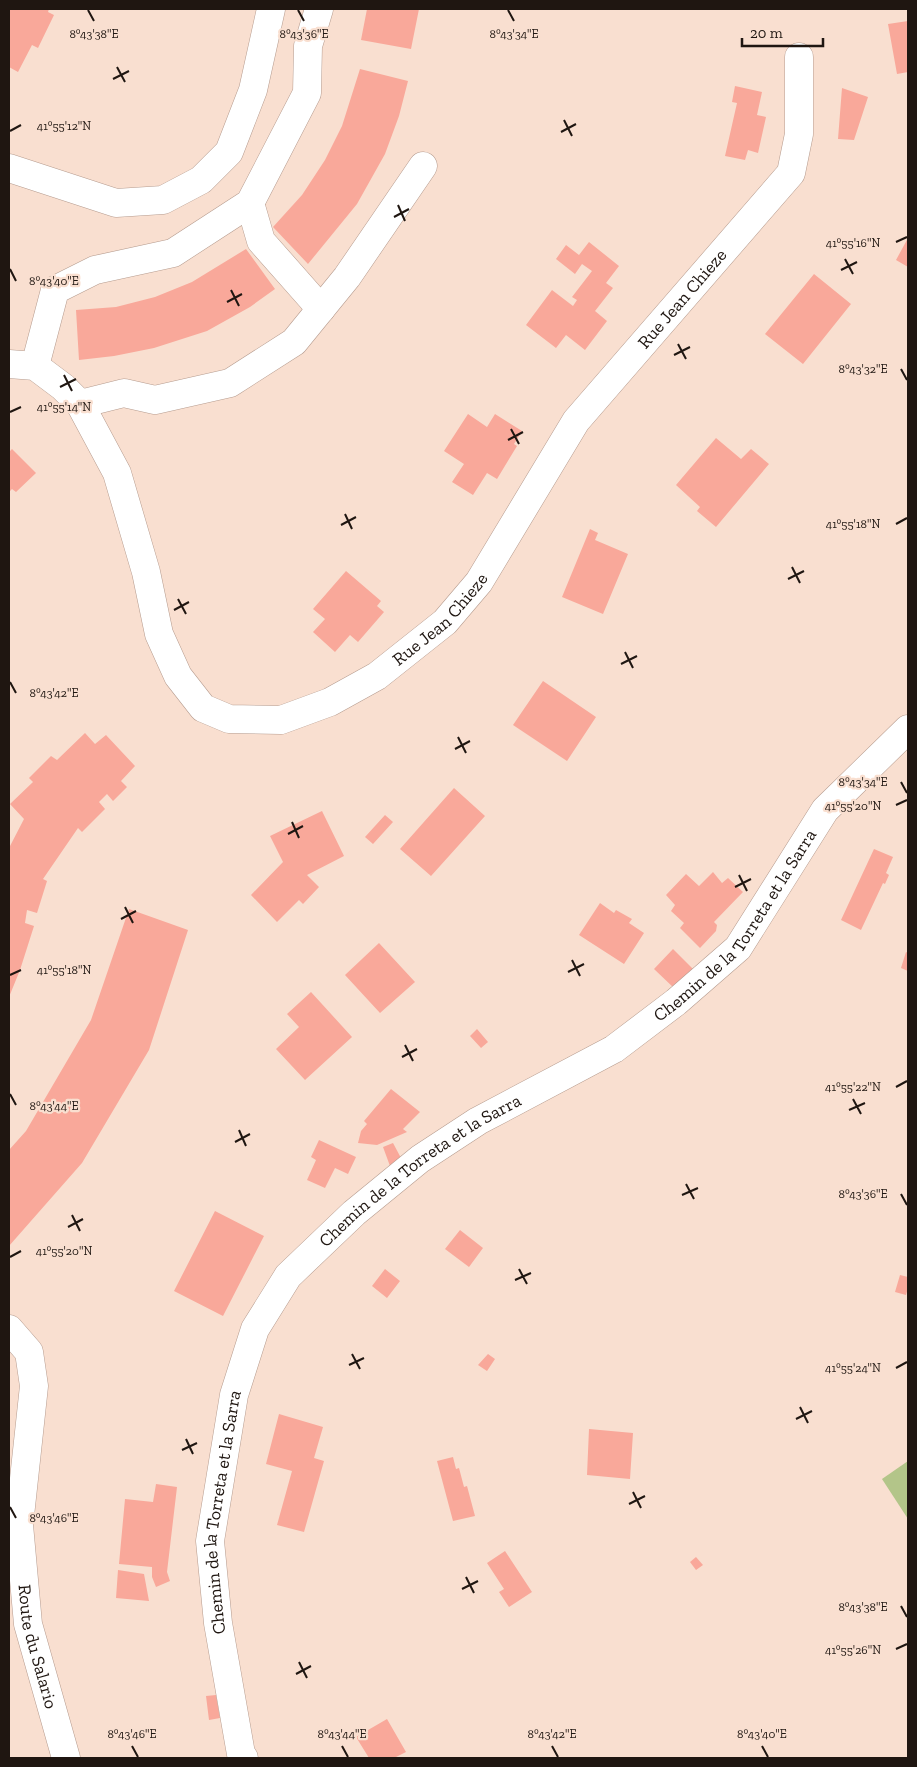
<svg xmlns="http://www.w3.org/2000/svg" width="917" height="1767" viewBox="0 0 917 1767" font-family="'Zilla Slab',serif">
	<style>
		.green { fill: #b3c589 }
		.building { fill: #f9a89a }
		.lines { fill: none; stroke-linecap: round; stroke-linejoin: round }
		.street-casing { stroke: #b69c8f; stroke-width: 29 }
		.secondary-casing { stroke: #b69c8f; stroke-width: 29 }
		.street { stroke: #fff; stroke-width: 28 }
		.secondary { stroke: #fff; stroke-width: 28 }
		.ticks { fill: none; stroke: #1f1611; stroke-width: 2 }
		.labels { text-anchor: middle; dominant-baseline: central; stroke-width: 4.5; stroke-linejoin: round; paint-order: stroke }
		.street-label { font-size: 18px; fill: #1f1611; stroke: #f9dfd0 }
		.ticks-label { font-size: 12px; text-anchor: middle; fill: #1f1611; stroke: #f9dfd0; stroke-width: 4.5; stroke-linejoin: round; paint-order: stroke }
	</style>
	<rect width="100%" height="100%" fill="#f9dfd0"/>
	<path class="green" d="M908,1461V1519L882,1479Z"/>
	<path class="building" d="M9,9H49L48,12L54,15L38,48L32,45L18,72L9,67Z
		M367,9H419L411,49L361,40Z
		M908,21V72L897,74L888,24Z
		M360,69L408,81L399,116L385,154L357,204L308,264L273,227L302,195L325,160L342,126Z
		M735,86L762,92L757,115L766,117L758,153L748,150L745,160L725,156L737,103L732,102Z
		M842,88L868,97L854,140L838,139Z
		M908,238V267L896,260Z
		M589,242L619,266L606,283L613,288L595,311L607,321L585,350L566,335L556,348L526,325L552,290L573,306L577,300L572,297L592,271L582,264L575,274L556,259L566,245L579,255Z
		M246,249L275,289L250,307L207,331L154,348L114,356L79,360L76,310L116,307L155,297L192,282Z
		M814,274L851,304L803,364L765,334Z
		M468,414L487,427L495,414L522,431L514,444L517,446L497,479L487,473L473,495L452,482L464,464L444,451Z
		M716,438L741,459L751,449L769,464L716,527L697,511L700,507L676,485Z
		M12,449L36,473L16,492L12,489L9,492V452Z
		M590,529L598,533L595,540L628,554L603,614L562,597Z
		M346,571L381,601L377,606L384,612L358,642L350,635L335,652L313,632L325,619L313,609Z
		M543,681L596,717L567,761L513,725Z
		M85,733L95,744L106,735L135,766L121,781L127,787L113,801L107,794L99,802L105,809L82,832L78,828L43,879L47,881L37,913L27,910L25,923L34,926L20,970L9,997V848L24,819L10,804L33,782L29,778L51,756L57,760Z
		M454,788L485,816L431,876L400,849Z
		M322,811L344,856L307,875L319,887L303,904L299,900L277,922L251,895L283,862L270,836Z
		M385,815L393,822L373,844L365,837Z
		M874,849L893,857L886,873L889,875L885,884L883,883L861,930L841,920Z
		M713,872L722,883L728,878L743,892L714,922L717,925L716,931L700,948L680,928L684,923L671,911L675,905L666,895L686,874L699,886Z
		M600,903L614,913L616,910L632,919L629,923L644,933L624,964L579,935Z
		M129,909L188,930L149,1050L82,1163L9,1246V1150L26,1131L91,1020Z
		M379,943L415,982L380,1013L345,975Z
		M673,949L693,969L675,989L654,969Z
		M906,952L908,953V971L901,968Z
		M311,992L352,1037L305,1080L276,1049L299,1027L287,1014Z
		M477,1029L488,1042L481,1048L470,1036Z
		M391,1089L420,1112L403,1129L407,1132L377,1145L358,1143L361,1131L367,1124L364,1121Z
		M319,1140L356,1157L348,1174L335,1168L325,1188L307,1180L316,1160L311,1157Z
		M393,1143L401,1158L390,1166L383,1147Z
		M215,1211L264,1236L223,1316L174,1291Z
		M460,1230L483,1248L469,1267L445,1249Z
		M385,1269L400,1281L387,1298L372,1286Z
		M900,1275L908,1277V1288L906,1295L895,1292Z
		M488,1354L495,1359L487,1371L478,1365Z
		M279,1414L323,1427L314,1458L324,1461L304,1532L277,1525L292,1471L266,1464Z
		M589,1429L633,1433L630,1479L587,1475Z
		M453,1457L456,1469L459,1468L464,1487L467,1486L475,1516L453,1521L437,1461Z
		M156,1484L177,1487L167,1572L170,1581L156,1587L152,1577V1567L119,1564L125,1499L153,1502Z
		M505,1551L532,1592L509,1607L499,1592L504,1589L487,1563Z
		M696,1557L703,1565L696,1570L690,1562Z
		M118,1570L144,1574L149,1601L116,1598Z
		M216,1695L220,1718L209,1720L206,1696Z
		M387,1719L406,1752L394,1758H369L356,1737Z"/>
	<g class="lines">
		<g class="street-casing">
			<g id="street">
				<path d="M250,203L261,241L321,309"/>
				<path id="s1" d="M9,364L35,366L63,387L80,404L117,473L146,572L159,634L178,676L203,708L229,719L281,720L330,702L377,676L445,622L479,582L576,421L791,173L799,134V57"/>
				<path d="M35,366L55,290L95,270L173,253L250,203L307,93L308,46L319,9"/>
				<path d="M80,404L124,393L155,400L230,383L294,342L347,277L423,166"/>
				<path id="s2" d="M244,1758L241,1754L218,1623L210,1541L234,1395L255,1329L288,1276L354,1213L420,1159L478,1121L614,1049L676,1002L738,948L825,810L908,729"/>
			</g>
		</g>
		<g class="secondary-casing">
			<g id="secondary">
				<path d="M9,168L116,203L163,200L201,180L229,152L253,90L271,9"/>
				<path id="s3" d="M9,1329L29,1352L34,1386L19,1525L28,1624L66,1758"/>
			</g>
		</g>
		<use href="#street" class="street"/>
		<use href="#secondary" class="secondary"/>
	</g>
	<path class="ticks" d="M88,10L94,21M298,10L304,21M508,10L514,21M117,67L125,82M113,79L129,71M564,120L572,136M10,131L21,125M561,132L576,124M398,205L405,221M394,217L409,209M896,242L907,237M845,259L853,274M10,269L16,281M841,270L857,262M231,290L239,306M227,302L242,294M678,344L686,359M674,355L690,347M901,369L907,380M64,375L72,391M60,387L76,379M10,412L21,407M511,429L519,444M508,440L523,432M345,514L352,529M896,524L907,518M341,525L356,517M792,567L800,583M788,579L804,571M178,599L186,614M174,610L189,602M625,652L633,668M621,664L637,656M10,682L16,693M458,737L466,753M455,749L470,741M901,782L907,793M896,805L907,800M292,822L299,838M288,834L303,826M739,875L747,891M735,887L751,879M125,907L133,923M121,919L136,911M572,960L580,976M568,972L584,964M10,975L21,970M405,1045L413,1061M402,1057L417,1049M896,1087L907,1081M10,1094L16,1105M853,1099L861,1114M849,1110L865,1103M239,1130L246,1146M235,1142L250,1134M686,1184L694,1199M901,1194L907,1205M682,1195L698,1188M72,1215L80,1231M68,1227L83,1219M10,1257L21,1251M519,1269L527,1284M515,1280L531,1273M352,1354L360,1369M349,1365L364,1358M896,1368L907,1362M800,1407L808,1423M796,1419L812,1411M186,1439L193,1454M182,1450L197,1443M633,1492L641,1508M629,1504L645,1496M10,1507L16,1518M466,1577L474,1593M462,1589L478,1581M901,1606L907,1617M896,1649L907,1644M299,1662L307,1678M296,1674L311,1666M132,1746L138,1757M342,1746L348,1757M552,1746L558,1757M762,1746L768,1757"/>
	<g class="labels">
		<g class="street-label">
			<text stroke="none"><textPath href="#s1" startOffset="1092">Rue Jean Chieze</textPath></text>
			<text stroke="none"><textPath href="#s1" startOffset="688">Rue Jean Chieze</textPath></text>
			<text stroke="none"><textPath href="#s2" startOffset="1075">Chemin de la Torreta et la Sarra</textPath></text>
			<text stroke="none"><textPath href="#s2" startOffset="670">Chemin de la Torreta et la Sarra</textPath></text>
			<text stroke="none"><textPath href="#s2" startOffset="250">Chemin de la Torreta et la Sarra</textPath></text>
			<text stroke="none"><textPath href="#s3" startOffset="328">Route du Salario</textPath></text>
		</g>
	</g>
	<g class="ticks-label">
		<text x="94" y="38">8°43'38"E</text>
		<text x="304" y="38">8°43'36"E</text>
		<text x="514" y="38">8°43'34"E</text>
		<text x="64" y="130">41°55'12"N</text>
		<text x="853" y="247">41°55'16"N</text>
		<text x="54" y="285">8°43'40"E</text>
		<text x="863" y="373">8°43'32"E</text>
		<text x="64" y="411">41°55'14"N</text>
		<text x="853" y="528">41°55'18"N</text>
		<text x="54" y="697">8°43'42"E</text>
		<text x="863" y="786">8°43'34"E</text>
		<text x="853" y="810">41°55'20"N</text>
		<text x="64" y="974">41°55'18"N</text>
		<text x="853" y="1091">41°55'22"N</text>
		<text x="54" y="1110">8°43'44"E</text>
		<text x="863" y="1198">8°43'36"E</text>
		<text x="64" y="1255">41°55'20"N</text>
		<text x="853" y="1372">41°55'24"N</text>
		<text x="54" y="1522">8°43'46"E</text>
		<text x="863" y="1611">8°43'38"E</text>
		<text x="853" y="1654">41°55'26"N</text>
		<text x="132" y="1738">8°43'46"E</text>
		<text x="342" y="1738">8°43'44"E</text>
		<text x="552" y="1738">8°43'42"E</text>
		<text x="762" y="1738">8°43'40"E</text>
	</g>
	<rect width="917" height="1767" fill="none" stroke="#1f1611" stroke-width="20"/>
	<path d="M742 38v8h81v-8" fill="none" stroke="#1f1611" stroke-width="2.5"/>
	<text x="750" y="38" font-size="15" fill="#1f1611" stroke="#f9dfd0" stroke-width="4" paint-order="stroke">20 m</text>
</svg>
